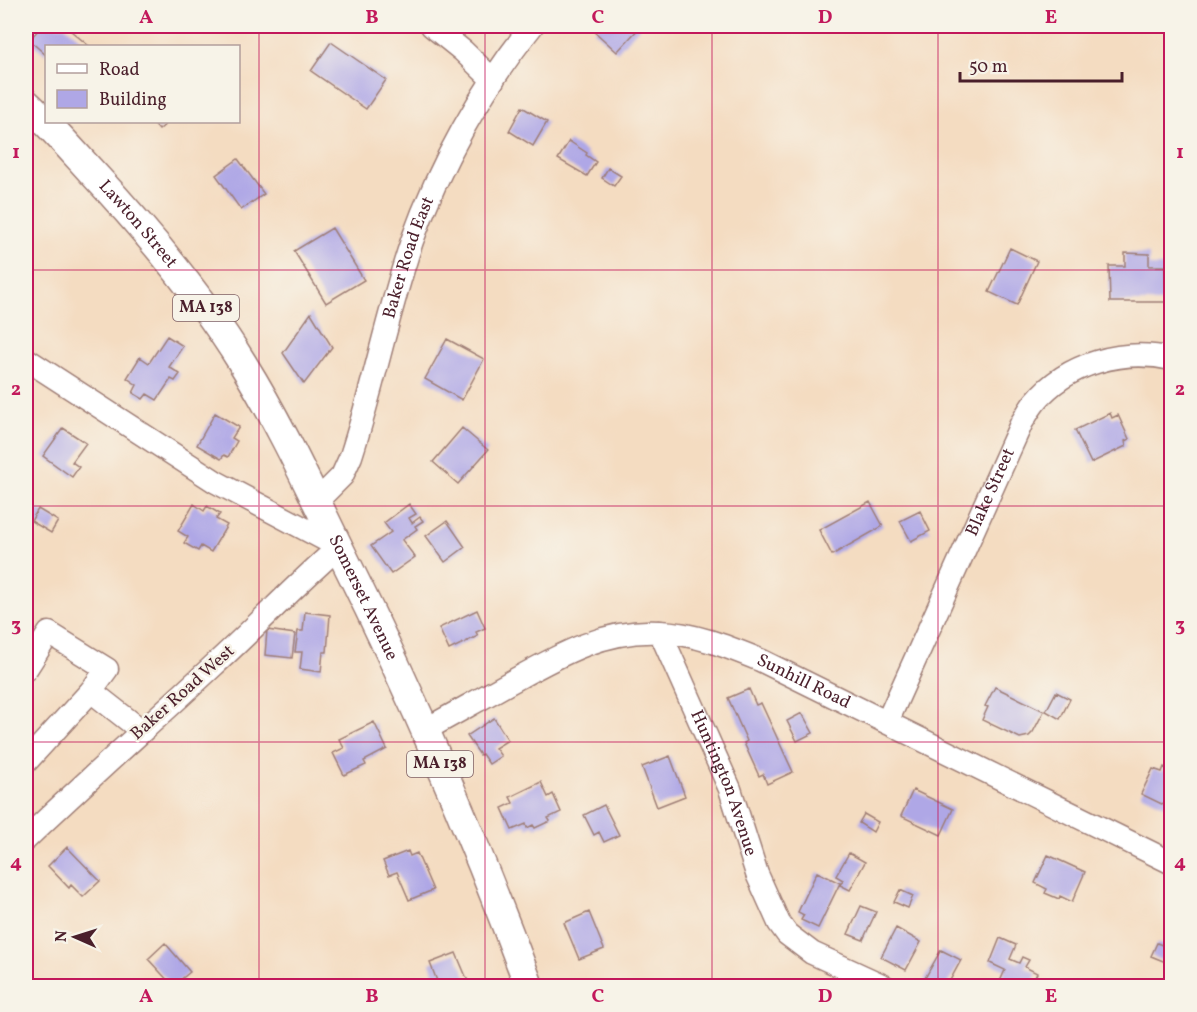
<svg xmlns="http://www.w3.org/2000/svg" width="1197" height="1012" viewBox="0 0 1197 1012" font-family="Vollkorn,serif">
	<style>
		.building { fill: #afa7e6 }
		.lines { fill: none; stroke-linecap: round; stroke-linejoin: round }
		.minor-casing { stroke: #9f7e76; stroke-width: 25 }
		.major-casing { stroke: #9f7e76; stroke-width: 31 }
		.minor { stroke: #fff; stroke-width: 22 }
		.major { stroke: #fff; stroke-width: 28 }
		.grid { fill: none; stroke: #c2185b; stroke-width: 1.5; stroke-opacity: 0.55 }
		.labels { text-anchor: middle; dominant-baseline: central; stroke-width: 5; stroke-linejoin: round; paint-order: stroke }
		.shield { fill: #f7f3e8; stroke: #7e5f64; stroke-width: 1.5 }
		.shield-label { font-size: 16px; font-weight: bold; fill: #4a1f2b }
		.street-label { font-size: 18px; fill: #4a1f2b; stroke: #f7f3e8 }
		.neatline { fill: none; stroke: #c2185b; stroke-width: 2 }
		.grid-label { font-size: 20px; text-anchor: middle; font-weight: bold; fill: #c2185b }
	</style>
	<rect width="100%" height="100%" fill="#f7f3e8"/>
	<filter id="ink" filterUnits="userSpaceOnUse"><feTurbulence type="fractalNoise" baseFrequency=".0167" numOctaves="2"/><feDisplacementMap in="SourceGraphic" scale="12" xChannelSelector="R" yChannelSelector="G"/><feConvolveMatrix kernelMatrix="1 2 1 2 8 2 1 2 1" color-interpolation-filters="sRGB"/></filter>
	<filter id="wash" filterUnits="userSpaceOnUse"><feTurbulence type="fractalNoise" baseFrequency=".008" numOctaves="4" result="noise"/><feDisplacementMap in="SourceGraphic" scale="24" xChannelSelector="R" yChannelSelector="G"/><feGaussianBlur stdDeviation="1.35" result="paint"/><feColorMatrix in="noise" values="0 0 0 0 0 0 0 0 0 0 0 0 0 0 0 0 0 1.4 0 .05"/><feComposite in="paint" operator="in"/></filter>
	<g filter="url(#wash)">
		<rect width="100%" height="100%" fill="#f4dcc1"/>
		<g id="blocks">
			<path class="building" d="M42,26H65L89,46H46V55L29,40Z
				M599,26H641L617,52L594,31Z
				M331,42L386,80L366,109L311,71Z
				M522,107L547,122L533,146L509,131Z
				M152,122H168L159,130Z
				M569,141L587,153L586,155L596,162L587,176L558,159Z
				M238,159L264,194L241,210L216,175Z
				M608,168L621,176L614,186L602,178Z
				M332,228L364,280L326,303L294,251Z
				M1010,248L1037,261L1017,305L989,292Z
				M1125,253L1149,254V266H1165L1166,302H1110L1109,266H1125Z
				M311,313L332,347L304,384L283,353Z
				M167,336L183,346L169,367L180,374L175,381L171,379L157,400L147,394L143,399L133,393L137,385L127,378L140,357L149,363Z
				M447,339L484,359L462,400L425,379Z
				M215,413L239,427L232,438L237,441L228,457L224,455L221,459L197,445Z
				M1110,413L1112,418L1118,415L1129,439L1125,441L1126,446L1091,463L1075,430Z
				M63,428L86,443L72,462L79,467L72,477L43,456Z
				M462,428L488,450L458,484L433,462Z
				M870,502L883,526L832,555L819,530Z
				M194,504L204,511L207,506L220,514L216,519L227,525L211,552L201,546L198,551L184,543L188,537L178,531Z
				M409,504L416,514L409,518L412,523L420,517L423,521L415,526L417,529L402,540L415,557L391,574L371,546L391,532L384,523Z
				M38,509L58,521L51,533L31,521Z
				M920,511L930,531L911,541L900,521Z
				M447,521L465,547L445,562L426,536Z
				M477,610L485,628L476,632L478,636L449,650L439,628Z
				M305,612L330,615L327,652H323L321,672L300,669L302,652H295L298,631H303Z
				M267,630L295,634L292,658L265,655Z
				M995,687L1044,711L1033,732L1029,736L1020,738L982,720L988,707L985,706Z
				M749,689L756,705L761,703L793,772L767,784L763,774L759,776L744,743L747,741L728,698Z
				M1056,692L1070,699L1060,719L1046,711Z
				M802,713L813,733L797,741L787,721Z
				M494,718L508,740L495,748L501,756L489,764L482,754L480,755L467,736Z
				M374,722L387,749L364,761L366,765L344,775L333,753L344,748L339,739Z
				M670,756L685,796L657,807L642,767Z
				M1164,767L1170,770L1168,776L1172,778V809L1141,794L1153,769L1162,772Z
				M541,782L548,797L553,794L561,812L548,818L550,821L535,828L533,825L527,828L526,824L512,830L502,808L513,803L510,797Z
				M913,790L953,809L941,835L901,816Z
				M604,805L619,835L604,842L599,832L594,835L584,815Z
				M864,814L878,822L873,832L859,823Z
				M67,847L100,881L83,897L71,885L69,888L48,866Z
				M408,851L410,856L417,853L433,890L409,900L397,872L389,875L383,861Z
				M849,853L865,862L850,890L840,885L843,880L836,876Z
				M1048,855L1085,872L1072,902L1060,896L1059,899L1045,893L1047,889L1035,883Z
				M817,872L840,883L818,928L801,920L804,915L798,912Z
				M900,890L913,896L908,908L894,902Z
				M861,906L876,912L863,940L848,934Z
				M589,912L604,949L579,959L564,923Z
				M896,928L921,942L906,970L881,957Z
				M1000,938L1016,945L1010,959L1019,963L1022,957L1029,960L1025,967L1037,973L1032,984L1037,986H998L1005,970L990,963Z
				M165,943L190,972L173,986L148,959Z
				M1157,943L1172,949L1168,963L1151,956Z
				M941,950L961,960L947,986H936L924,980Z
				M456,953L470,986H439L430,963Z"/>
		</g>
	</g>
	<g filter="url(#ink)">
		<use href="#blocks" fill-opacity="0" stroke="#9f7e76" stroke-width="1.5"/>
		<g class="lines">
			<g class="minor-casing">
				<g id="minor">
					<path d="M432,26L463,51L493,80"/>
					<path d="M26,359L216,482L339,547C295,585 256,627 213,666C151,724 87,780 26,839"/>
					<path id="s1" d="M317,501L342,476L351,456C374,385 388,311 412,241C439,165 482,88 532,26"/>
					<path id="s2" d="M660,632L730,789L757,874L779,923L787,934L812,953L884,986"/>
					<path d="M26,669L49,633L107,669L91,691L142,731"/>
					<path id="s3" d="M887,722L1022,422C1026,416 1030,408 1035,402C1067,363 1123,348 1172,359"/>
					<path id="s4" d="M425,730C453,714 481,699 509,683C556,657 603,629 659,632C694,633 728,647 760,660L1172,863"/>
					<path d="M26,762L91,691"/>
				</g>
			</g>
			<g class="major-casing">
				<g id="major">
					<path id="s5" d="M26,103C49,124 69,147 90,170C147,231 199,293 243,364C281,425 311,491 343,556C413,696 475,840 529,986"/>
				</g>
			</g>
			<use href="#minor" class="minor"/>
			<use href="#major" class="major"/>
		</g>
	</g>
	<path class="grid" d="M259,26V986M485,26V986M712,26V986M938,26V986M26,270H1172M26,506H1172M26,742H1172"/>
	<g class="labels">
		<g class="shield">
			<rect x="173" y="295" width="66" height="26" rx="4.5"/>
			<rect x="407" y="751" width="66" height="26" rx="4.5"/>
		</g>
		<g class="shield-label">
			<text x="206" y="308">MA 138</text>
			<text x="440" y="764">MA 138</text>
		</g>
		<g class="street-label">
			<text stroke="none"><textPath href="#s5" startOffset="165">Lawton Street</textPath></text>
			<text stroke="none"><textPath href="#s1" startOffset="264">Baker Road East</textPath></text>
			<text stroke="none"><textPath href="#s3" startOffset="252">Blake Street</textPath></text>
			<text stroke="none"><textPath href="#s5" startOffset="603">Somerset Avenue</textPath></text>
			<text stroke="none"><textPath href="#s4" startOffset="411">Sunhill Road</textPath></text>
			<text transform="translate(183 693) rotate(-42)">Baker Road West</text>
			<text stroke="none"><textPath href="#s2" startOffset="164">Huntington Avenue</textPath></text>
		</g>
	</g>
	<rect width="1197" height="1012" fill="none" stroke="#f7f3e8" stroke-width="66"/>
	<rect x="45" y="45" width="195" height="78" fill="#f7f3e8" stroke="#b29e9c" stroke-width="1.5"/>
	<rect x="57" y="64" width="30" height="9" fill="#ffffff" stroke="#b29e9c" stroke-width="1.5"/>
	<text x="99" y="75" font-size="18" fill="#4a1f2b">Road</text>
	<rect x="57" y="90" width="30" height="18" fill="#afa7e6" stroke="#b29e9c" stroke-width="1.5"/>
	<text x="99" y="105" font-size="18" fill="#4a1f2b">Building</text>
	<g transform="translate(75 937) rotate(273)" stroke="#f7f3e8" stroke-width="4.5" paint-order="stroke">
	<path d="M0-4.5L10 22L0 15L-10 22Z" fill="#4a1f2b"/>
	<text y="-9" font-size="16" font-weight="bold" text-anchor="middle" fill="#4a1f2b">N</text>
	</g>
	<path d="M960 72v9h162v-9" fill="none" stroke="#4a1f2b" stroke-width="3"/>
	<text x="969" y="72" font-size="18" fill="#4a1f2b" stroke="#f7f3e8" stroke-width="4.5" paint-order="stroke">50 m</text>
	<rect x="33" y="33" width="1131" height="946" class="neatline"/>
	<g class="grid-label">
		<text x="146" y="23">A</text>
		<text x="372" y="23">B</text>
		<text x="598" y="23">C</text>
		<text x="825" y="23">D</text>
		<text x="1051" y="23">E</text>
		<text x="16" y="158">1</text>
		<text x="1180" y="158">1</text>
		<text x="16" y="395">2</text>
		<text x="1180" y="395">2</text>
		<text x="16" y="631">3</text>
		<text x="1180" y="631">3</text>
		<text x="16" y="868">4</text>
		<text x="1180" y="868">4</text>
		<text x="146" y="1002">A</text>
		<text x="372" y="1002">B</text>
		<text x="598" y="1002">C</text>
		<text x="825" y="1002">D</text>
		<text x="1051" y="1002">E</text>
	</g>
</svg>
